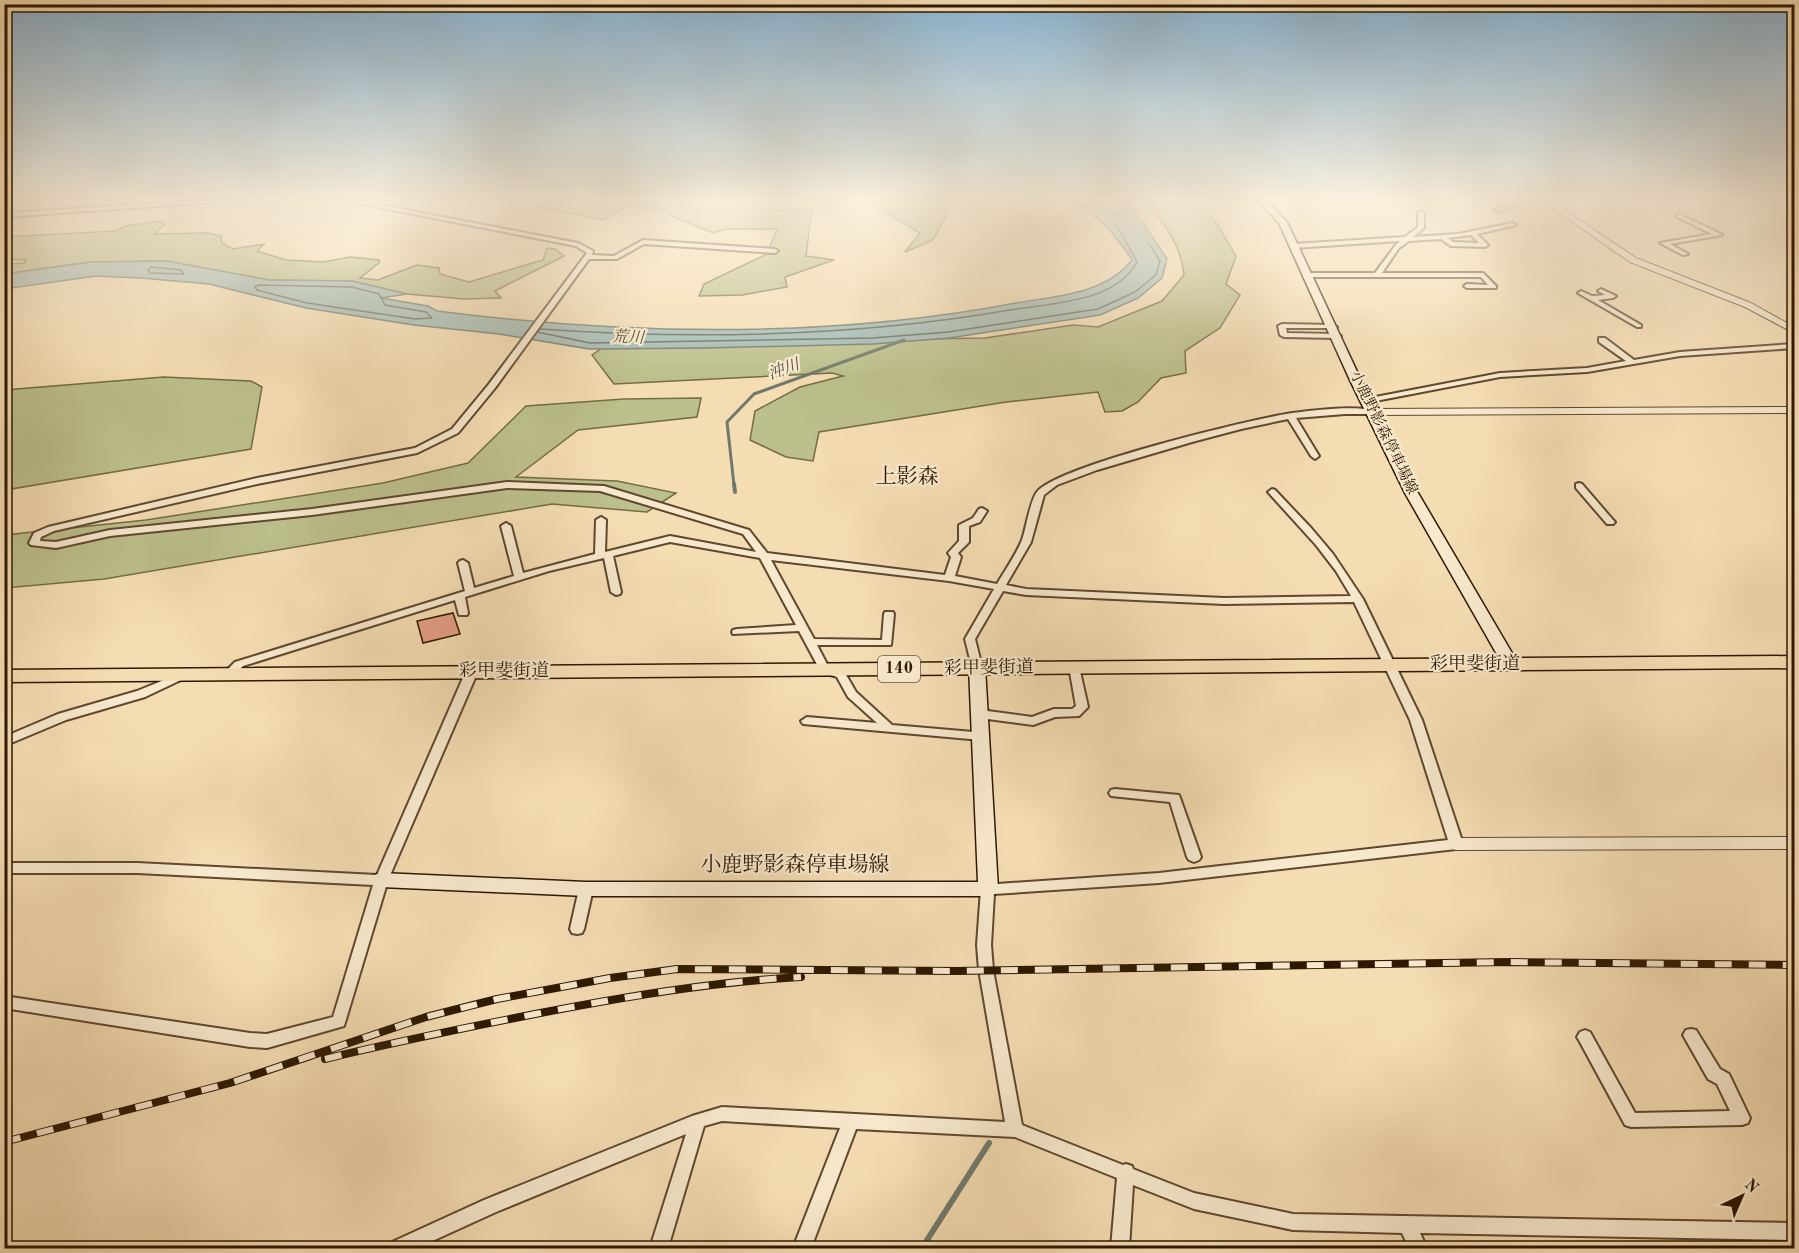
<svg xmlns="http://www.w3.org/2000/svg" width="1799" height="1253" viewBox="0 0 1799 1253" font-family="'Old Standard TT','Noto Serif JP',serif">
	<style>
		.green { fill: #bcc08c; stroke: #746c46; stroke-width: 1.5 }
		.water { fill: #9fbab5; stroke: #71796d; stroke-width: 1.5 }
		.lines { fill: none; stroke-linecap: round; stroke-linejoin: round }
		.shore { stroke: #66685a; stroke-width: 1.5 }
		.stream-far2 { stroke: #71796d; stroke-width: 3 }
		.stream-far1 { stroke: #71796d; stroke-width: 4 }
		.stream { stroke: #71796d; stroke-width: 6 }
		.river { fill: #9fbab5; fill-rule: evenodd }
		.building { fill: #e59e87; stroke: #2d1700; stroke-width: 1.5 }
		.minor-casing { stroke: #5f482d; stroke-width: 4 }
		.tertiary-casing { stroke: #5f482d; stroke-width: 2 }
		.secondary-casing { stroke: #2d1700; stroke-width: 3 }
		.trunk-casing { stroke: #2d1700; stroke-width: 3 }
		.minor { fill: #f8e9ce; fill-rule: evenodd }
		.tertiary { fill: #f8e9ce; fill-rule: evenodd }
		.secondary { fill: #f8e9ce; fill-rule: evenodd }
		.trunk { fill: #f5ddb3; fill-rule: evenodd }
		.rail-casing { stroke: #2d1700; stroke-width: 8 }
		.rail { stroke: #f8e9ce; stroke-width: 6; stroke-dasharray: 17; stroke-linecap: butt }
		.labels { text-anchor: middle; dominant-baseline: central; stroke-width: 4.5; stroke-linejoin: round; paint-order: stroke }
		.far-street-label { font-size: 15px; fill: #2d1700; stroke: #f8e9ce }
		.far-water-label { font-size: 16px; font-style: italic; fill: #55503f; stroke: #f8e9ce }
		.shield { fill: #f8e9ce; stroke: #6a563e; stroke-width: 1.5 }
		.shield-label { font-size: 16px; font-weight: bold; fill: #2d1700 }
		.street-label { font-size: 18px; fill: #2d1700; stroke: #f8e9ce }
		.quarter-label { font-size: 21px; fill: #2d1700; stroke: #f8e9ce }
		.near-street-label { font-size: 21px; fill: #2d1700; stroke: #f8e9ce }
	</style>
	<rect width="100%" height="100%" fill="#f5ddb3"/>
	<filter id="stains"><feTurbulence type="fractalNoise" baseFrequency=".00333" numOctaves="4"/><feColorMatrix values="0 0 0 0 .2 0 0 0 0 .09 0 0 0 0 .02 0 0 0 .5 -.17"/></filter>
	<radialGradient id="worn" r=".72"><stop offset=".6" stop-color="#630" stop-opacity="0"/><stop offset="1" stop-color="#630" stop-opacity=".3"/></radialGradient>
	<path class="green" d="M554,200H757L778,211L812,207L806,256L834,260L785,277L787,287L742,295L699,296L704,284L767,254L777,229H727L713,233L672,216L665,209L626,207L603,220L538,207Z
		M865,200H940L948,212L933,240L905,252L920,233Z
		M1139,200H1195L1217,224L1236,256L1226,284L1240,295L1220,328L1185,351L1186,373L1161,378L1138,402L1122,411L1105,412L1098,392L1006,402L819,432L813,461L786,457L750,440L755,411L800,387L843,376L832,373L614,384L592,355L608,344L985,338L1073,325L1098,327L1162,301L1184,275C1181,245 1163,217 1139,200Z
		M161,221L165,224L154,234L208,233L221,236L222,243L233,249L264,244L257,251L286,260L323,262L350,257L379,260L380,262L360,278L378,280L417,265L439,268L440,274L469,282L543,260L547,248L555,249L564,256L495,291L501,298L464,299L407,294L352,281L269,280L166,261L91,262L5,274L4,264L24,263L26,260L5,259V237L115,231L126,226Z
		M164,377L251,381L262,387L251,449L5,490V390Z
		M701,398L697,417L578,430L516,477L617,481L676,493L647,512L552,504L104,579L5,588V535L146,520L383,483L468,463L526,406L624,399Z"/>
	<path class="water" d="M1071,200H1096L1137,214L1167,259L1162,278L1138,298L1100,315L949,338L873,344L705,348L589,349L499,334L414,325L306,308L209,284L141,278L96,276L5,289V274L91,262L166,261L269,280L352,281L407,294L381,298L428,306L437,311C627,335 827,339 1016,303C1057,296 1105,294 1132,260C1113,231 1101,218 1071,200Z"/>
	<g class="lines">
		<path class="shore" d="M151,267L181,270L184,274L150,273L148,270Z
			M259,285L352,287L379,294L385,305L426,312L432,318L415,319L307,303L257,290L255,287Z
			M537,332L590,343L873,338L948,332L1098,309L1135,292L1156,275L1160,261L1133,219L1109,212L1107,217L1119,229L1137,262C1115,303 1051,303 1010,310C854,337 698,340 540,329"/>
		<path class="stream-far2" d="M734,485L727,422L754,394L904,340"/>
		<path class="stream-far1" d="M734,484L735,492"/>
		<path class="stream" d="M922,1248L989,1143"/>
		<path class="river" d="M1110,200H1125L1132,205L1153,240L1151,243H1141L1122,210Z"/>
	</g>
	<path class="building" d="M453,613L460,634L423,643L417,621Z"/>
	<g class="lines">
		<g class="minor-casing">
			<path id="minor" d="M208,200H244L4,217V213Z
				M342,200H355L578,243L593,251L592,255L614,256L643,240L775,249L778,251L775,253L644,244L617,259H589L495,388L458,433L417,453L257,484L54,531L41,537L40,541L56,542L110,530L312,509L507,482L604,486L749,530L767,553L945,575L951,557L948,553L959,541V525L973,518L979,509L982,508L987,511L980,522L969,526V542L958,553L961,557L955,576L997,584C1005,570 1016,555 1022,540C1026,529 1030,501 1037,492C1057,466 1252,419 1292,413C1318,410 1348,406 1374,410L1375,412L1371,414H1345L1296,418L1319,456L1315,459L1311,456L1288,419L1241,429L1192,442L1097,470L1057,485L1044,495L1031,542L1006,585L1026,589L1224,598L1351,596L1336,571L1316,545L1268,492L1272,489L1275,490L1311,528L1333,554L1363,599L1422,720L1463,844L1461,847L1456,849L1159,883L994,894L991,945L993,970L1022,1125L1123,1165L1126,1164L1132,1166L1133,1169L1194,1193L1293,1214L1794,1223V1240L1420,1233L1427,1248H1409L1402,1233L1293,1230L1194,1209L1133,1185L1129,1248H1111L1117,1178L1015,1137L856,1129L811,1248H793L840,1128L722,1121L704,1126L668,1248H650L686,1134L496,1212L417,1248H389L392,1242L484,1200L692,1116L722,1107L1005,1122L979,970L977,945L981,889L983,885L1159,873L1448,840L1410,720L1354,602L1224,604L1026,595L1003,591L975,639L982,667L977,670L972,667L965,639L994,589L949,581L771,560L814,639L882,640L884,614L885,612H893L894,614L891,645H817L829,668L845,673L856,692L892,725L985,733L987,736L985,739L981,740L803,724L801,721L807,717L877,723L848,697L837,677L821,672L799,631L733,634L732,632L733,630L737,629L796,625L760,558L670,542L613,556L621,592L620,594L616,595L611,592L604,558L549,571L465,597L468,613L467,615H459L455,600L243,666L234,675H226L224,673L235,662L465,591L458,563L460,561L463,560L468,563L474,588L514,576L501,526L506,523L511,526L523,573L595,554L596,520L601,517L606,520L605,552L670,536L756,552L743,534L600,491L507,488L312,515L110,536L56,548L31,545L29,543L34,533L48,527L257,478L415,448L452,429L489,384L587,253L576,246Z
				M1518,200H1526L1499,211L1494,210Z
				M1421,211L1424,213V228L1413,237L1458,234L1513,223L1516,225L1477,234L1488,245L1485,247L1451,246L1441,239L1409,241L1399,248L1382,273H1483L1496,286V288H1467L1464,286L1467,284L1488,285L1481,277H1308L1305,275L1308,273H1375L1395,246L1400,241L1293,248L1290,246L1293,244L1405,237L1418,227V213ZM1471,235L1479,243L1453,242L1448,238Z
				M1679,214L1721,234L1722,235L1670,244L1688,254L1683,255L1660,243L1712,234L1677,217V215Z
				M1601,289L1616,296L1613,298L1598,300L1641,325V327H1637L1578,293L1581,291L1592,296L1605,295L1598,291Z
				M1282,324L1333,325L1337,327L1335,328H1286L1287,333L1337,334L1341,336L1337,338L1284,337L1280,335L1278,326Z
				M1599,338H1605L1634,360L1680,352L1794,344V348L1680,356L1587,372L1500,377L1365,403L1361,401L1365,399L1500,373L1587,368L1626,361L1599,342Z
				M1579,483L1582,484L1613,520L1615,522L1613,524H1607L1576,488V484Z
				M1074,664L1079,667L1088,707L1079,716L1055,717L1033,725L980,718L974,714L980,710L1032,717L1054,709H1072L1076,706L1069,667Z
				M472,668L478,671L388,880L344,1026L267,1048L250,1047L4,1008V996L250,1033L267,1034L333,1017L373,885L137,873H4V863H137L377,875L466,671Z
				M181,673L187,676L185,678L145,697L66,720L4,746V737L58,714L137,691Z
				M1115,789L1179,795L1201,857L1199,860L1194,862L1189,860L1187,857L1170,802L1111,796L1109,793L1111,790Z
				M586,884L591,885L593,889L584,929L582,933L577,934L572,933L570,929L579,889L581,885Z
				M1691,1029L1696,1030L1720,1069L1729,1074L1750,1118L1748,1123L1742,1125L1631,1127L1625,1125L1580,1042L1577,1037L1580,1032L1585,1030L1590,1032L1635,1113L1730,1111L1717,1084L1708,1079L1683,1035L1686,1030Z"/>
		</g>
		<g class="tertiary-casing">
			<path id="tertiary" d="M1541,200H1550L1636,258L1751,303L1794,327V333L1745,307L1630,262Z
				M1794,407V413L1371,415L1366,412L1371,409Z
				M1794,837V849L1456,850L1450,848L1448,844L1450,840L1456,838Z"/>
		</g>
		<g class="secondary-casing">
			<path id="secondary" d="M1257,200H1266L1287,222L1360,378L1418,493L1519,665L1517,668L1511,670L1503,665L1405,493L1349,378L1279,223Z
				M977,662L985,667L998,889L995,894L988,896H586L381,887L374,885L371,880L374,875L381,873L586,882H978L969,667Z"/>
		</g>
		<g class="trunk-casing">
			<path id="trunk" d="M1794,656V668L4,682V670Z"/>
		</g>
		<use href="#minor" class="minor"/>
		<use href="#tertiary" class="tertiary"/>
		<use href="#secondary" class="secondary"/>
		<use href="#trunk" class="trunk"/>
		<g class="rail-casing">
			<path id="rail" d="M325,1059C394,1042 464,1028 535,1014C623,997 711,982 801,977
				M4,1142L230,1083L426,1017L497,999L610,978L677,969L956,971L1507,962L1794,965"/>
		</g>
		<use href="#rail" class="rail"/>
	</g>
	<linearGradient id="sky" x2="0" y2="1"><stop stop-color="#8bb6d4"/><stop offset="0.53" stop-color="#faf0dd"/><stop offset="1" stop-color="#faf0dd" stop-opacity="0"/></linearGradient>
	<rect width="1799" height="376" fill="url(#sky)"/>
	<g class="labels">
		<g class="far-street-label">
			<text transform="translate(1383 433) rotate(64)">小鹿野影森停車場線</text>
		</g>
		<g class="far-water-label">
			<text transform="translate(628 338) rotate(3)">荒川</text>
			<text transform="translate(784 370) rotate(-20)">沖川</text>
		</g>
		<rect class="shield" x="878" y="656" width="42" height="26" rx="4.5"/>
		<g class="shield-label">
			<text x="899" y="669">140</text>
		</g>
		<g class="street-label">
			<text x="1475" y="664">彩甲斐街道</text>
			<text transform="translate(989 668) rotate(-1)">彩甲斐街道</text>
			<text x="504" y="671">彩甲斐街道</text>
		</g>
		<g class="quarter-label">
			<text x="907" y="477">上影森</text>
		</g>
		<g class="near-street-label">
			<text x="795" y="865">小鹿野影森停車場線</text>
		</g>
	</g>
	<rect width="1799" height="1253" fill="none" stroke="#f5ddb3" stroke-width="24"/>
	<rect x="6" y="6" width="1787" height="1241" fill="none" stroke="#2d1700" stroke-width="3"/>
	<rect x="12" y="12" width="1775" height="1229" fill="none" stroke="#2d1700" stroke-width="1.5"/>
	<g transform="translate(1742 1196) rotate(44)" stroke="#f8e9ce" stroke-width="4.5" paint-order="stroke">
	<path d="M0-4.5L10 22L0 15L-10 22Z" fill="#2d1700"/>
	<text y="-9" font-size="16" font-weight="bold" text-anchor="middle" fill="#2d1700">N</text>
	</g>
	<rect width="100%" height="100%" filter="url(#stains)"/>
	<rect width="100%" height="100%" fill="url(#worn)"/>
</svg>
